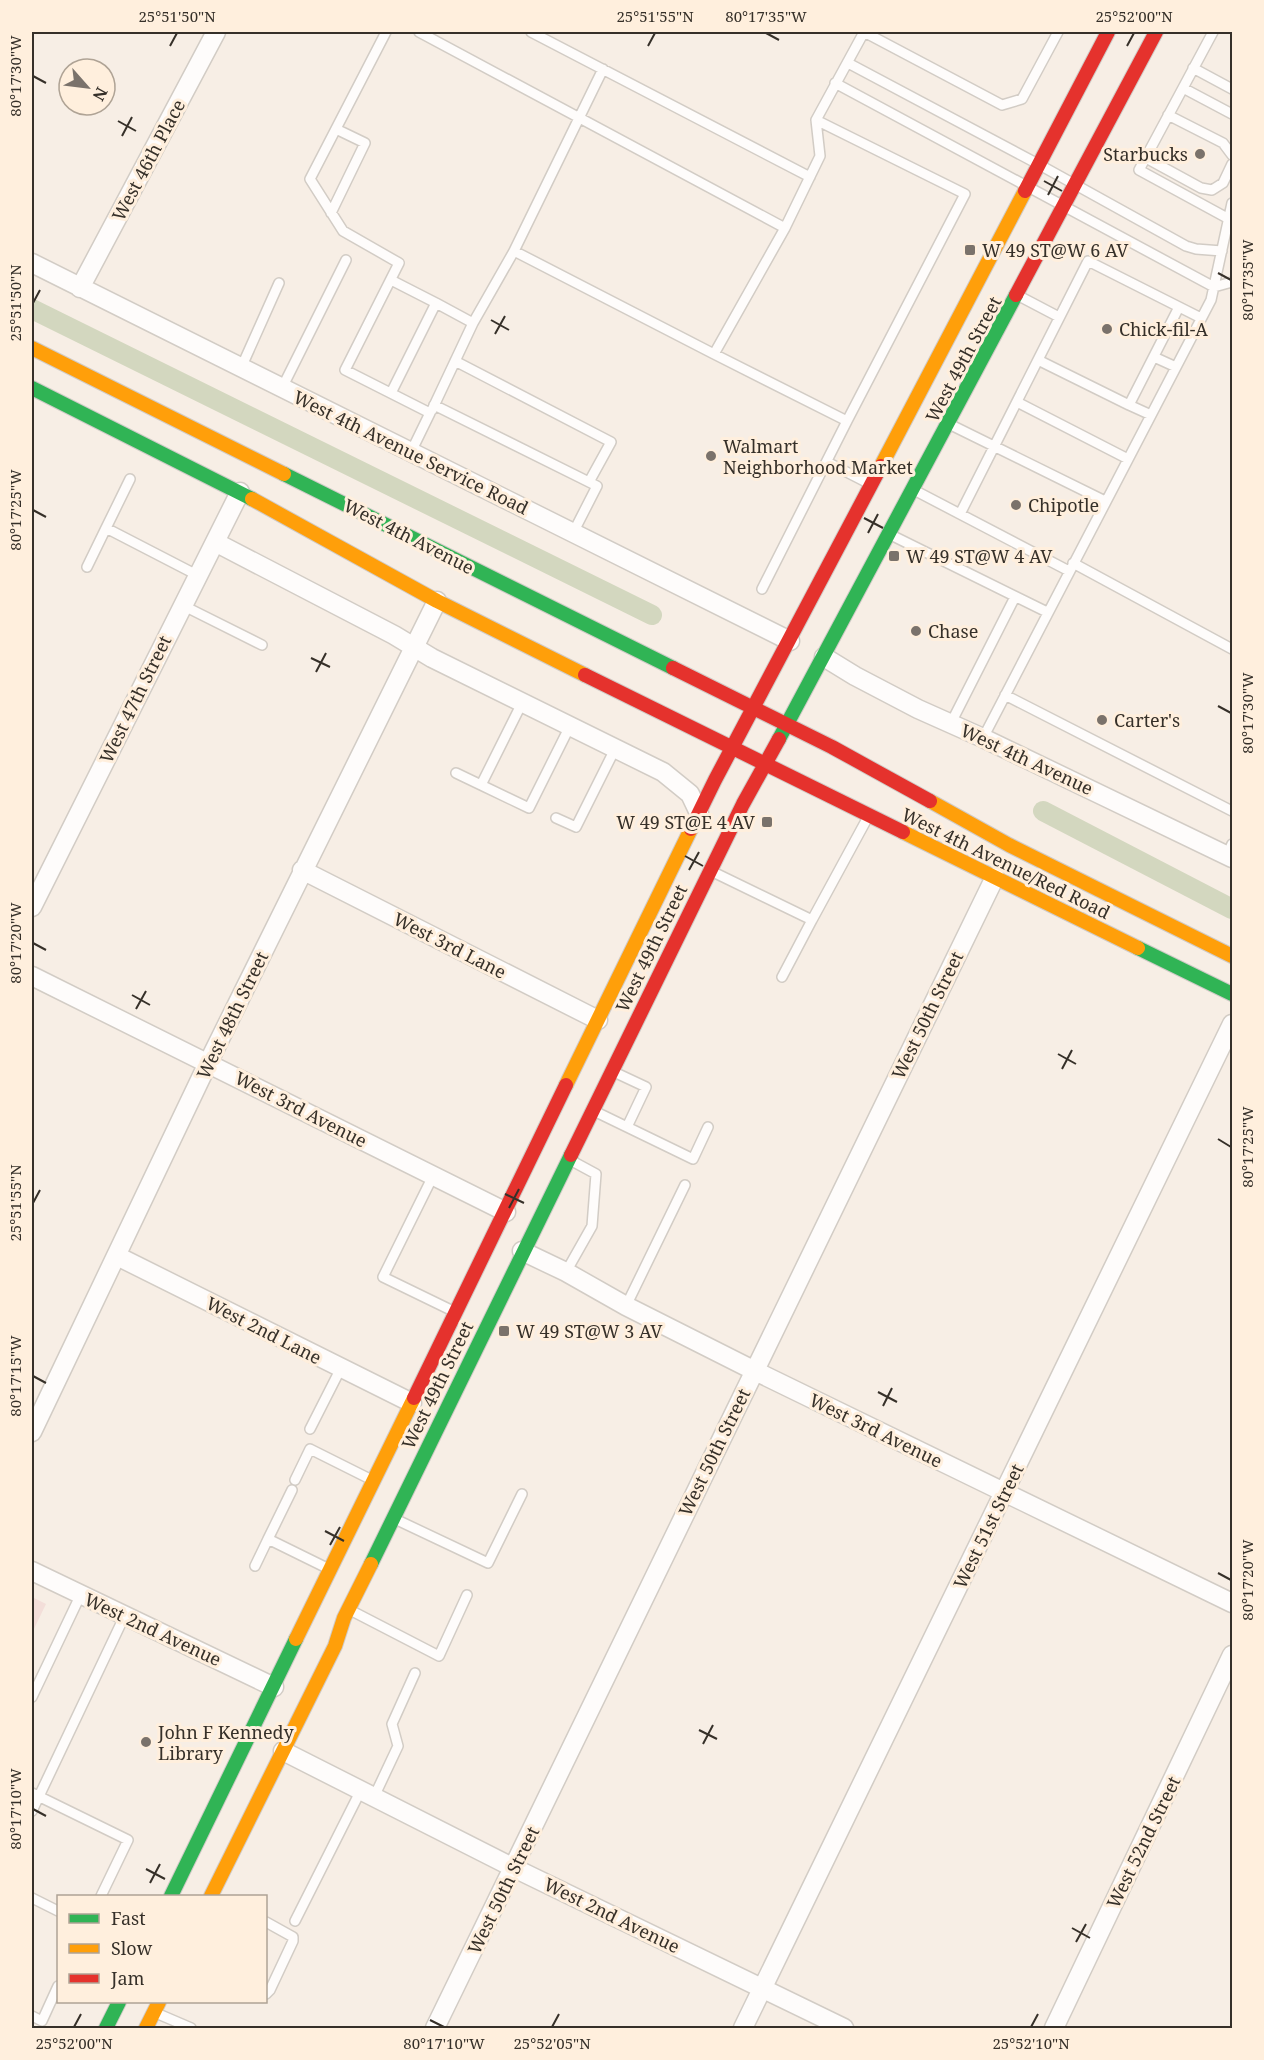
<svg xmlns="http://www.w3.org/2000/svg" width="1264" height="2060" viewBox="0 0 1264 2060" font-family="'Noto Serif',serif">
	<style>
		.green { fill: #f3ded9 }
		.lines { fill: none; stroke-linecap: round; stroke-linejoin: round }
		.canal { stroke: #d3d7bf; stroke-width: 20 }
		.lane-casing { stroke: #d2ccc5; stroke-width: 12 }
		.street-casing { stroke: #d2ccc5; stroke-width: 21 }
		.fast-casing { stroke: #d0cbc7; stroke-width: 16 }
		.slow-casing { stroke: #d0cbc7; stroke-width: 16 }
		.jam-casing { stroke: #d0cbc7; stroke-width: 16 }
		.lane { stroke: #fefcfb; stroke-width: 9 }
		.street { stroke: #fefcfb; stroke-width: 18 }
		.fast { stroke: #30b455; stroke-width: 14 }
		.slow { stroke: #ff9f0a; stroke-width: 14 }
		.jam { stroke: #e5322d; stroke-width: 14 }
		.ticks { fill: none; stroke: #363029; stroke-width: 2 }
		.poi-dot { fill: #7a726b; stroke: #ffefdd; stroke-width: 2 }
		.labels { text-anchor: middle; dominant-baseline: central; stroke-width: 6; stroke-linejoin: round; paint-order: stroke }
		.poi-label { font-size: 18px; fill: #363029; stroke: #ffefdd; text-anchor: start }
		.street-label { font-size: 18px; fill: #363029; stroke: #ffefdd }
		.neatline { fill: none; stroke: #363029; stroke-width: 2 }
		.ticks-label { font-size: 15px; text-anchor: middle; fill: #363029 }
	</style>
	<rect width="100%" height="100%" fill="#f7eee5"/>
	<path class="green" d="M32,1597L46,1604L32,1633Z"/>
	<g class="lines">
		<path class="canal" d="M32,309L652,615
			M1043,811L1232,909"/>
		<g class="lane-casing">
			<path id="lane" d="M386,32L310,179L343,231L399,263L345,370L430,413L411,452
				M419,32L785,228L820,156L816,120L864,32
				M531,32L810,177
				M864,32L1002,105L1022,99L1058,32
				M1213,32L1139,170L1229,219
				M848,63L1038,164L1186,246L1196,249L1222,251
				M1193,68L1232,89
				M835,83L1214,287L1232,282
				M1183,88L1232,114
				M1168,115L1223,143L1232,155
				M816,120L965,194L847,421
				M1146,158L1201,188L1212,190L1223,183L1232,164
				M331,213L365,143L336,129
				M514,251L603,69
				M391,280L436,303L391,393
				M1019,296L1059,317
				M473,323L514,251L714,354L785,228
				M714,354L847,421L762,589
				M1154,357L1176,367
				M1038,360L1129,405
				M455,361L611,442L589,482
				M241,368L279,283
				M282,388L346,260
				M1017,402L1128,459
				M434,405L597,486L573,533
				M432,410L473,323L436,303
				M1151,415L1129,405L1179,307
				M951,425L1105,501
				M827,462L870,484
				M914,490L1069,571
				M960,514L1088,261L1201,318
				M106,528L130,479
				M891,535L1047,612
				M1073,563L1232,649
				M87,567L106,528L197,575
				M182,605L262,645
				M1005,695L1232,811
				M951,723L1015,597
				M983,738L1211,300L1232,203
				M456,773L481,785L522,703
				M481,785L529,808L570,726
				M556,818L576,827L615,749
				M1227,855L1232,844
				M711,871L812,920L782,977
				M812,920L868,817
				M614,1072L646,1087L627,1127
				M594,1111L693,1159L708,1127
				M433,1176L383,1277L455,1312
				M566,1272L592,1226L596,1174L572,1161
				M626,1306L685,1185
				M310,1429L341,1368
				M295,1480L310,1449L372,1480
				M395,1519L488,1563L522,1494
				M268,1539L292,1490
				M255,1566L268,1539L329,1569
				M350,1610L439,1656L467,1595
				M32,1697L81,1594
				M32,1793L128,1840L101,1896
				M374,1797L398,1746L392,1724L415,1673
				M32,1811L125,1615
				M32,1898L58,1911
				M295,1921L361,1790
				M266,1922L293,1937V1941L270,1990L266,1994
				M156,2013L191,2028
				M32,2016L42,2021L58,1986"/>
		</g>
		<g class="street-casing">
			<path id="street" d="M32,263L790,641
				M80,288L216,32
				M215,542L394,635L432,658L663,772L690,794L699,813
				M824,657L855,676L918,709L983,738L1232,858
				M302,870L598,1020
				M32,907L240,492
				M32,976L506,1212
				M522,1251L566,1272L626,1306L753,1370L1232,1603
				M117,1256L412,1403
				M32,1432L208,1063L437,601
				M32,1571L274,1687
				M283,1751L514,1868L844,2028
				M435,2028L995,877
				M743,2028L1232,1024
				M1054,2028L1232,1655"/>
		</g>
		<g class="fast-casing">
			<path id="fast" d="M32,388L252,499
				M284,474L673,668
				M779,739L1016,295
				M1138,948L1232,994
				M371,1564L571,1155
				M171,1896L296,1639
				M106,2028L119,2002"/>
		</g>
		<g class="slow-casing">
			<path id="slow" d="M32,348L284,474
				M881,466L1025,191
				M252,499L437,601L585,675
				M930,801L1009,845L1232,956
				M903,832L1138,948
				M566,1085L691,829
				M296,1639L414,1398
				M211,1896L335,1646L344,1618L371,1564
				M146,2028L159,2002"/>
		</g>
		<g class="jam-casing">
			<path id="jam" d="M1025,191L1108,32
				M1016,295L1156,32
				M673,668L832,747L930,801
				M585,675L903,832
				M691,829L715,780L881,466
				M571,1155L743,804L779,739
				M414,1398L566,1085"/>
		</g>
		<use href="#lane" class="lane"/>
		<use href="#street" class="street"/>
		<use href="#fast" class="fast"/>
		<use href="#slow" class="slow"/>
		<use href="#jam" class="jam"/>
	</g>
	<path class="ticks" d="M766,33L779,40M170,46L177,33M648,46L655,33M1127,46L1134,33M33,76L46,83M118,121L136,131M122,136L132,117M1044,181L1062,191M1048,195L1058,176M1218,273L1231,280M33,303L40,290M491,320L509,330M495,334L505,316M33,510L46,517M864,518L883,528M868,533L878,514M311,658L330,667M316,672L326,653M1218,706L1231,713M685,856L703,866M689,870L699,852M33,943L46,950M132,995L150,1005M136,1009L146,991M1058,1054L1076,1064M1062,1069L1072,1050M1218,1139L1231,1147M505,1194L524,1203M33,1203L40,1190M509,1208L519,1189M33,1376L46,1383M878,1392L897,1402M883,1406L892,1388M325,1531L344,1541M330,1545L340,1527M1218,1573L1231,1580M699,1730L717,1739M703,1744L713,1725M33,1809L46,1816M146,1869L165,1879M150,1883L160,1864M1072,1928L1090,1938M1076,1942L1086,1924M430,2020L444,2027M74,2027L81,2014M552,2027L559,2014M1031,2027L1038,2014"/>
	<g class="poi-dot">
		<circle cx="1200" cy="154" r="6"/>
		<rect x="964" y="244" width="12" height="12" rx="3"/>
		<circle cx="1107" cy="329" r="6"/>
		<circle cx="711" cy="456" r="6"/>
		<circle cx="1016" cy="505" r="6"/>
		<rect x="888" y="550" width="12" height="12" rx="3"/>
		<circle cx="916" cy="631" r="6"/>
		<circle cx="1102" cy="720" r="6"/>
		<rect x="761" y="816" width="12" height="12" rx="3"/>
		<rect x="498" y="1325" width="12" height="12" rx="3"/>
		<circle cx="146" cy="1742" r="6"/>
	</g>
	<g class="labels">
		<g class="poi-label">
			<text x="1188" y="154" text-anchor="end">Starbucks</text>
			<text x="982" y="250">W 49 ST@W 6 AV</text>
			<text x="1119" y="329">Chick-fil-A</text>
			<text x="723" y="446">Walmart<tspan x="723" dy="21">Neighborhood Market</tspan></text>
			<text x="1028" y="505">Chipotle</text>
			<text x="906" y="556">W 49 ST@W 4 AV</text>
			<text x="928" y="631">Chase</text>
			<text x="1114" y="720">Carter's</text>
			<text x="755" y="822" text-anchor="end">W 49 ST@E 4 AV</text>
			<text x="516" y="1331">W 49 ST@W 3 AV</text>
			<text x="158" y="1732">John F Kennedy<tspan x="158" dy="21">Library</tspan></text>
		</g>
		<g class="street-label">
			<text transform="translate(148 160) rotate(-62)">West 46th Place</text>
			<text transform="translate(963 359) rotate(-62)">West 49th Street</text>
			<text transform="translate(411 452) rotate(26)">West 4th Avenue Service Road</text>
			<text transform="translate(409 536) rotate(27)">West 4th Avenue</text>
			<text transform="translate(135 699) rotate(-64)">West 47th Street</text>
			<text transform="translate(1027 759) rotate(25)">West 4th Avenue</text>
			<text transform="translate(1006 863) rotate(26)">West 4th Avenue/Red Road</text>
			<text transform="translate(450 945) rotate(27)">West 3rd Lane</text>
			<text transform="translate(651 948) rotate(-64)">West 49th Street</text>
			<text transform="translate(232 1015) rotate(-64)">West 48th Street</text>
			<text transform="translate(927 1015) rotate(-64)">West 50th Street</text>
			<text transform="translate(301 1109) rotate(27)">West 3rd Avenue</text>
			<text transform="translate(264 1330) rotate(27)">West 2nd Lane</text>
			<text transform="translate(437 1385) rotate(-64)">West 49th Street</text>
			<text transform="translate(876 1430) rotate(26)">West 3rd Avenue</text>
			<text transform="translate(714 1452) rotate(-64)">West 50th Street</text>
			<text transform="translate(988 1526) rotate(-64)">West 51st Street</text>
			<text transform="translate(153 1629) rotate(25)">West 2nd Avenue</text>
			<text transform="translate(1143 1842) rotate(-64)">West 52nd Street</text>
			<text transform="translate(503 1890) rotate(-64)">West 50th Street</text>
			<text transform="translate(612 1915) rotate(26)">West 2nd Avenue</text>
		</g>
	</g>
	<rect width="1264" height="2060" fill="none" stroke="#ffefdd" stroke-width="66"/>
	<rect x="57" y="1895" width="210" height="108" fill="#ffefdd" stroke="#afa395" stroke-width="1.5"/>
	<rect x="69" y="1914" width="30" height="9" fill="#30b455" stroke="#afa395" stroke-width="1.5"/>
	<text x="111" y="1925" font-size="18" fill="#363029">Fast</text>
	<rect x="69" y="1944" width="30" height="9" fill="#ff9f0a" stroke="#afa395" stroke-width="1.5"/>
	<text x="111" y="1955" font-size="18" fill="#363029">Slow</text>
	<rect x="69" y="1974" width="30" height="9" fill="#e5322d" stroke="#afa395" stroke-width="1.5"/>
	<text x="111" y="1985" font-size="18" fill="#363029">Jam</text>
	<g transform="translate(87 87) rotate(118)"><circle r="28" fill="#ffefdd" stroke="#afa395" stroke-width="1.5"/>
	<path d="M0-4.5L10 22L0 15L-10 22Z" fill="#7a726b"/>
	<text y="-9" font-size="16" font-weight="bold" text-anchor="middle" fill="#363029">N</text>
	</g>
	<rect x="33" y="33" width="1198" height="1994" class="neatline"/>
	<g class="ticks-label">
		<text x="177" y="22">25°51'50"N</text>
		<text x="655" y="22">25°51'55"N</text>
		<text x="766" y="22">80°17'35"W</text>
		<text x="1134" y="22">25°52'00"N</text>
		<text transform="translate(16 76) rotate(-90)" y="5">80°17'30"W</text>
		<text transform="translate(1248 280) rotate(-90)" y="5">80°17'35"W</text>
		<text transform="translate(16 303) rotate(-90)" y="5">25°51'50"N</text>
		<text transform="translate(16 510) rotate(-90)" y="5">80°17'25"W</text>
		<text transform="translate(1248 713) rotate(-90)" y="5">80°17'30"W</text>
		<text transform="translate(16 943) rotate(-90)" y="5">80°17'20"W</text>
		<text transform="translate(1248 1147) rotate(-90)" y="5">80°17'25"W</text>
		<text transform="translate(16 1203) rotate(-90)" y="5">25°51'55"N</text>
		<text transform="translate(16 1376) rotate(-90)" y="5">80°17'15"W</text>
		<text transform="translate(1248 1580) rotate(-90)" y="5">80°17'20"W</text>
		<text transform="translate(16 1809) rotate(-90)" y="5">80°17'10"W</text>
		<text x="74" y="2049">25°52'00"N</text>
		<text x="444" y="2049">80°17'10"W</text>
		<text x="552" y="2049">25°52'05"N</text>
		<text x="1031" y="2049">25°52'10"N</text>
	</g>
</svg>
